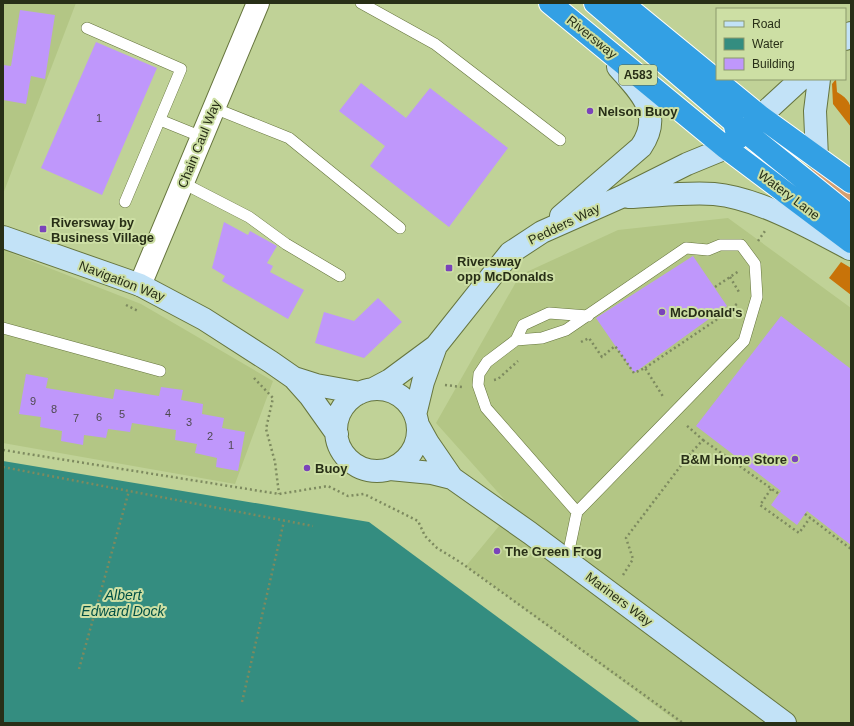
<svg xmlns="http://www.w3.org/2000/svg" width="854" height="726" viewBox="0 0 854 726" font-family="Helvetica,sans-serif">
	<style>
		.built { fill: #b3c685 }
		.green { fill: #d59f71 }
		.forest { fill: #c87309 }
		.water { fill: #348d80 }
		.building { fill: #bf97fb }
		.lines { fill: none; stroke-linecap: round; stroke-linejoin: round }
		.lane-casing { stroke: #66753e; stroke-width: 12 }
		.street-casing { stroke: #66753e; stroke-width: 24 }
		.secondary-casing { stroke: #66753e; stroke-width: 24 }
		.highway-casing { stroke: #fff; stroke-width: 24 }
		.path { stroke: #7d8a5f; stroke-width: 2.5; stroke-dasharray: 2 3; stroke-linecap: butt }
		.lane { stroke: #fff; stroke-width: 11 }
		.street { stroke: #fff; stroke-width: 22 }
		.secondary { stroke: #c2e2f7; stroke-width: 22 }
		.highway { stroke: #33a0e4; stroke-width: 22 }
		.poi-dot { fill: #7a43ba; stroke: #cddfa4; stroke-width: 1.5 }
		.labels { text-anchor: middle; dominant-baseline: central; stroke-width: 4; stroke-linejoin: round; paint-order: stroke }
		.number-label { font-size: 11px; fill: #4e4950 }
		.shield { fill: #cddfa4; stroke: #5a6441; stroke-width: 1 }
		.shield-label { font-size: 12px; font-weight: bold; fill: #282f17 }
		.street-label { font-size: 13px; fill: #282f17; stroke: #cddfa4 }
		.poi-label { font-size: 13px; font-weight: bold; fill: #282f17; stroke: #cddfa4; text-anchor: start }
		.water-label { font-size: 14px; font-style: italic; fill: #004f45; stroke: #cddfa4 }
	</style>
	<rect width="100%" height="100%" fill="#c0d297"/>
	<path class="built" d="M3,3H76L3,194Z
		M728,218L851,308V723H679L466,566L513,509L436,423L520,275L618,230Z
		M3,250L141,304L273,381L235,484L3,443Z"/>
	<path class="green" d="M816,166L851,192V203L810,171Z"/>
	<path class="forest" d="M836,79L837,92C854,102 851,109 851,127L833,104L832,84Z
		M841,262L851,268V295L829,278Z"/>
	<path class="water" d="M3,461L369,522L641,723H3Z"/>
	<path class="building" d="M20,10L55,15L45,79L31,76L26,104L3,100V65L11,66Z
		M96,42L157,68L102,195L41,168Z
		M361,83L406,118L430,88L508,148L449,227L370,166L385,146L339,111Z
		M224,222L248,235L250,231L277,246L267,263L273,266L270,272L304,290L288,319L222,281L225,276L212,268Z
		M693,256L727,306L634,373L596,318Z
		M378,298L402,322L364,358L315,343L324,312L354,321Z
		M781,316L851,369V545L807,511L797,525L771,505L781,491L696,426Z
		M26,374L48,378L46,388L113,399L115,389L159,396L161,387L183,390L181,400L203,404L202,414L224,418L222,428L245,432L238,471L216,467L217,458L195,453L197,444L175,440L176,430L132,423L130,432L108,429L106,438L84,435L83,445L61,441L62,431L40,427L41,417L19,414Z"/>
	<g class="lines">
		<g class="lane-casing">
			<path id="lane" d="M361,3L435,44L560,140
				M87,28L181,69L125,202
				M214,108L289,138L400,228
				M160,120L202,137
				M183,183L249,217L286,244L340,276
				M3,328L160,371
				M516,340L523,325L549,313L588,316
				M567,560L577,512L486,408L478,385L479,374L487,362L516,340L542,338L566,330L686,248L708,250L720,245H741L755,264L757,297L744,341L577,512"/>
		</g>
		<g class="street-casing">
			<path id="street" d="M140,285L258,3"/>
		</g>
		<g class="secondary-casing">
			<path id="secondary" d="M845,39L851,33
				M817,158L815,111L819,79
				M628,197C655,196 687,192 714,194C758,198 811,228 850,249
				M561,216L641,147C664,113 640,92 618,67
				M3,237L140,285L204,319L271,362L294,378L310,396L337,434
				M294,378L316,385L360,393
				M373,389L390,380L436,346L510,253L542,232L621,197L687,164L726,148L801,79
				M336 430a41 41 0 1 1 82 0a41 41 0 1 1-82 0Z
				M415,415L423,382L436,346
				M418,425L428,443L452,478L530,533L785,723
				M390,469L432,473L452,478"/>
		</g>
		<g class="highway-casing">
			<path id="highway" d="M550,3L726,148L851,242
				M595,3L734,122L738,138
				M622,3L761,117L851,182
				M751,126L753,138L851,217"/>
		</g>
		<path class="path" d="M758,241L765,231
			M730,277L739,292
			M715,287L739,271
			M126,305L138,311
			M581,342L589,338L602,357L615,346L634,373L645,368L664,398
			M645,368L719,318L738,303
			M254,378L273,398L266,429L275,462L279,494
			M494,380L498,379L518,361
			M445,385L462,387
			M703,440L779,494
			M3,450L279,494L328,486L348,496L364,494L418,521L425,536L437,548L460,562L683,723
			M3,467L313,526
			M771,489L760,505L799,533L810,518
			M805,514L851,549
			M623,575L633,559L626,538L689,455L703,440L685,424
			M79,669L129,491
			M242,702L284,521"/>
		<use href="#lane" class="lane"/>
		<use href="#street" class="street"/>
		<use href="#secondary" class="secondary"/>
		<use href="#highway" class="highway"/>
	</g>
	<g class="poi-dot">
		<circle cx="590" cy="111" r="4"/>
		<rect x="39" y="225" width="8" height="8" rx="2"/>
		<rect x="445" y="264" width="8" height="8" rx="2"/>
		<circle cx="662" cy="312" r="4"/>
		<circle cx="795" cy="459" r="4"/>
		<circle cx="307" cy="468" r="4"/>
		<circle cx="497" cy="551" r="4"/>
	</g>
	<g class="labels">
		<g class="number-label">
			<text x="99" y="118">1</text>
			<text x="33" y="401">9</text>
			<text x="54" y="409">8</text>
			<text x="168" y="413">4</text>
			<text x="122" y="414">5</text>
			<text x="99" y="417">6</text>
			<text x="76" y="418">7</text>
			<text x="189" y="422">3</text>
			<text x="210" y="436">2</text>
			<text x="231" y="445">1</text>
		</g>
		<rect class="shield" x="619" y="65" width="38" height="20" rx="3"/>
		<g class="shield-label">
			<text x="638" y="75">A583</text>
		</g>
		<g class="street-label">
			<text transform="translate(592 37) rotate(39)">Riversway</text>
			<text transform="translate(199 144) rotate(-68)">Chain Caul Way</text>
			<text transform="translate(789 195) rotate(37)">Watery Lane</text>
			<text transform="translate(564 224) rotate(-26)">Pedders Way</text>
			<text transform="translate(122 281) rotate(21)">Navigation Way</text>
			<text transform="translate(619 599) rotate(37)">Mariners Way</text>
		</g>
		<g class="poi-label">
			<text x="598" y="111">Nelson Buoy</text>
			<text x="51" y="222">Riversway by<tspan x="51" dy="15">Business Village</tspan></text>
			<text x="457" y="261">Riversway<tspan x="457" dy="15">opp McDonalds</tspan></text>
			<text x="670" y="312">McDonald's</text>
			<text x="787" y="459" text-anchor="end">B&amp;M Home Store</text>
			<text x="315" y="468">Buoy</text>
			<text x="505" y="551">The Green Frog</text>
		</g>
		<g class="water-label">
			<text x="123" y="595">Albert<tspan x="123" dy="16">Edward Dock</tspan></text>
		</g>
	</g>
	<rect width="854" height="726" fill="none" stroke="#282f17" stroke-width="8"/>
	<rect x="716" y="8" width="130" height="72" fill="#cddfa4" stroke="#8b996c"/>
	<rect x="724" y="21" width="20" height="6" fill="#c2e2f7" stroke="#8b996c"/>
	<text x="752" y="28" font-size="12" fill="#282f17">Road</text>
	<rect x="724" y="38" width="20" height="12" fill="#348d80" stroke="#8b996c"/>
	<text x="752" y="48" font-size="12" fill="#282f17">Water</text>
	<rect x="724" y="58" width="20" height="12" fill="#bf97fb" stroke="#8b996c"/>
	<text x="752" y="68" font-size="12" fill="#282f17">Building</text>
</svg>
